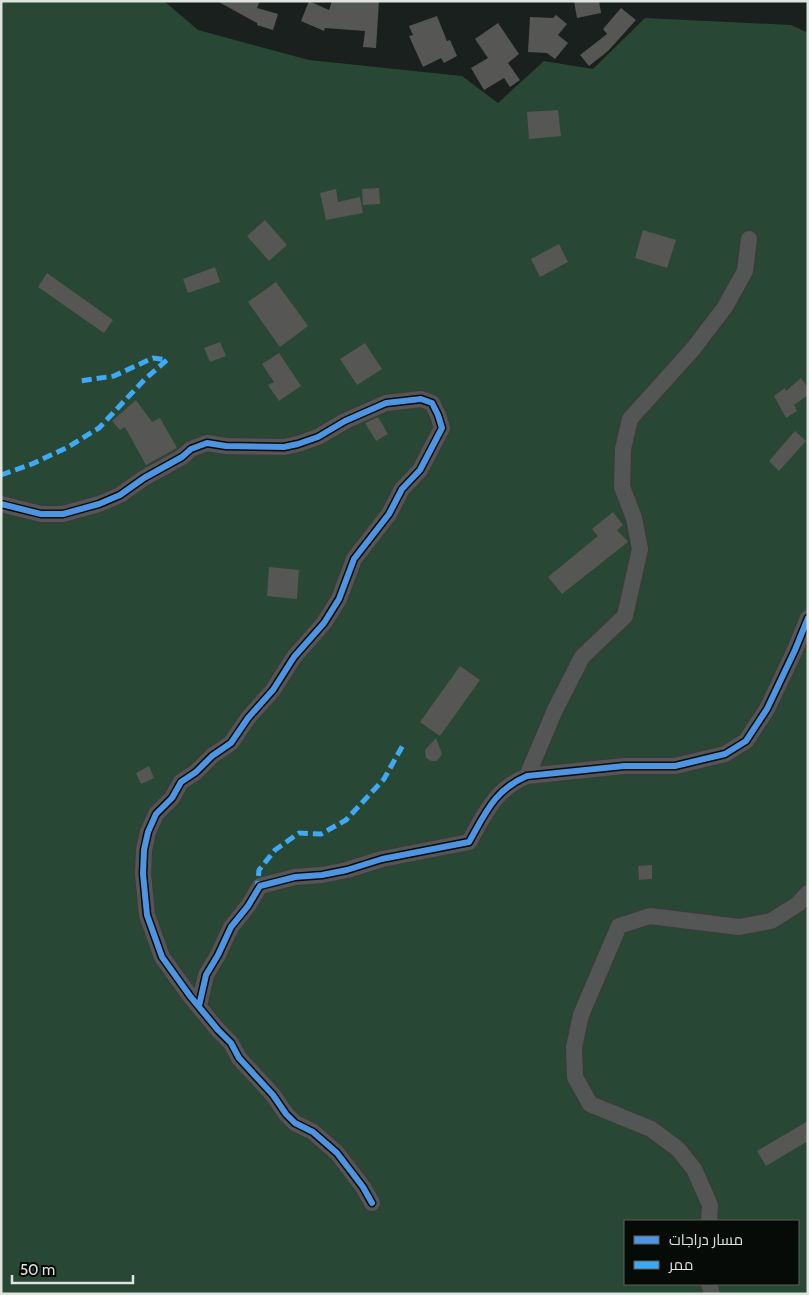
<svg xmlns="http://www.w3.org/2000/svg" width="809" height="1295" viewBox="0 0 809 1295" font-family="Cabin,Cairo,sans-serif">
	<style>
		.forest { fill: #294735; fill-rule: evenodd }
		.building { fill: #565654 }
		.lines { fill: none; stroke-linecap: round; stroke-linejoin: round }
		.minor-casing { stroke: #393d3a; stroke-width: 19 }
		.minor { stroke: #535654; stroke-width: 16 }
		.quiet { stroke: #3fa9f5; stroke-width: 5; stroke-dasharray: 10 5; stroke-linecap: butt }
		.cycleway-casing { stroke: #070b08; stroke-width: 9 }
		.cycleway { stroke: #4d94e3; stroke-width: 6 }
	</style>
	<rect width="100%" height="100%" fill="#1a201d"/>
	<path class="forest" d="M1,1H164L198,30L309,60L462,76L498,103L544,61L593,69L645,18L791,25L808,33V1294H1ZM625,1221H798V1284H625Z"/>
	<path class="building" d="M217,1H260L257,8L278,14L273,30L257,25V23Z
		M309,1L329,10L332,1H379L376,48L363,47L365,31L325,28L324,31L301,21Z
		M574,1H599L601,13L577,18Z
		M621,8L636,20L608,51L589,66L580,55L607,34L603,29Z
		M556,15L567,24L558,35L568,43L555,59L547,53L528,52L530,17L553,18Z
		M437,16L447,41L450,40L457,56L444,63L441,58L423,67L409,36L413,35L409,26Z
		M498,23L519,54L508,63L520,80L510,87L504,78L484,90L471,68L488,58L475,39Z
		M558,110L561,136L529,139L527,112Z
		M379,188L380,204L363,205L362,189Z
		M336,189L338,202L360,197L363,213L326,220L320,193Z
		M265,220L287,245L269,261L247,236Z
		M643,230L676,240L667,268L635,258Z
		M559,244L568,262L540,277L531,259Z
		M215,267L220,282L188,293L183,279Z
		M47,273L113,320L104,333L38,287Z
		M276,282L308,326L280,347L248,302Z
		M220,342L226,356L210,362L204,348Z
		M365,343L382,369L357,385L340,359Z
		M279,353L301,386L279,401L268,385L274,382L262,364Z
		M801,378L808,388V395L794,405L797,411L786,418L774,396L785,388L786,391Z
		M136,400L152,422L160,418L177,448L146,465L125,427L120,430L112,421Z
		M378,417L388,434L376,441L365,423Z
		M795,431L806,441L779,471L769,461Z
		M613,512L623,525L617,530L628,542L562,594L548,577L598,536L592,529Z
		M269,567L299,570L297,599L267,596Z
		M460,666L480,680L440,736L420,722Z
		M436,738L442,754L437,761H431L426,758L425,750Z
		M149,766L154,778L141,784L136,773Z
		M652,865V879L639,880L638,866Z
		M808,1121V1141L766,1166L757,1151Z"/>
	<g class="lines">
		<g class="minor-casing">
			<path id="minor" d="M1,504L41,514H63L99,504L120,495L144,478L182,457L191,449L207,443L226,446L284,447L298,444L318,437L345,421L386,403L421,399L432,403L438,415L442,428L420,470L402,489L389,514L354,559L339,599L324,623L294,657L273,690L248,718L231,743L212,756L196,772L181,782L172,798L156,814L148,832L144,850L143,874L147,915L162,957L190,996L218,1030L231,1043L239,1058L273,1095L286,1114L295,1123L313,1132L337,1153L363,1187L372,1203
				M527,776L555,710L582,657L625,616L640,549L634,518L622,487L623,449L630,419L693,349L725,307L745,271L749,239
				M199,1006L206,975L218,955L231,927L248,906L260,886L295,877L322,875L347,870L382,859L469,842C485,814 494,790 527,776L624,766H675L725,754L746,741L767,709L795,650L808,618
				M709,1221L710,1205L694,1169L678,1149L651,1129L590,1104L575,1077L574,1047L581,1015L619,926L650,916L739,927L771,921L798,904L808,893
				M709,1284L712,1294"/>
		</g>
		<use href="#minor" class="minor"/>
		<path class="quiet" d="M1,475L32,464L68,447L99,428L145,379L167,360L153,358L114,376L80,381
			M257,891L259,870L275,850L299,833L321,834L346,820L384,779L403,745"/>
		<g class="cycleway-casing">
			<path id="cycleway" d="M1,504L41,514H63L99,504L120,495L144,478L182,457L191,449L207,443L226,446L284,447L298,444L318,437L345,421L386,403L421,399L432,403L438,415L442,428L420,470L402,489L389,514L354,559L339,599L324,623L294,657L273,690L248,718L231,743L212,756L196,772L181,782L172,798L156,814L148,832L144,850L143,874L147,915L162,957L190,996L218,1030L231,1043L239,1058L273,1095L286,1114L295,1123L313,1132L337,1153L363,1187L372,1203
				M199,1006L206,975L218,955L231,927L248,906L260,886L295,877L322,875L347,870L382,859L469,842C485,814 494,790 527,776L624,766H675L725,754L746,741L767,709L795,650L808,618"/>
		</g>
		<use href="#cycleway" class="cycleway"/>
	</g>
	<rect width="809" height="1295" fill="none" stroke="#dee4e0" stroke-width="5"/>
	<rect x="624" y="1220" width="175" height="65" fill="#070b08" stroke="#5d625e"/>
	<rect x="634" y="1236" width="25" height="8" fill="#4d94e3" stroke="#5d625e"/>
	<text x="669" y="1245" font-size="15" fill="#dee4e0">مسار دراجات</text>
	<rect x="634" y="1261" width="25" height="8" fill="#3fa9f5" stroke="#5d625e"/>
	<text x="669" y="1270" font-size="15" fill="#dee4e0">ممر</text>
	<path d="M12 1275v8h121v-8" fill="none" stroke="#dee4e0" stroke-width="2.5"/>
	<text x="20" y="1275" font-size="15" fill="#dee4e0" stroke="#070b08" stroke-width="4" paint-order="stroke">50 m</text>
</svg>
